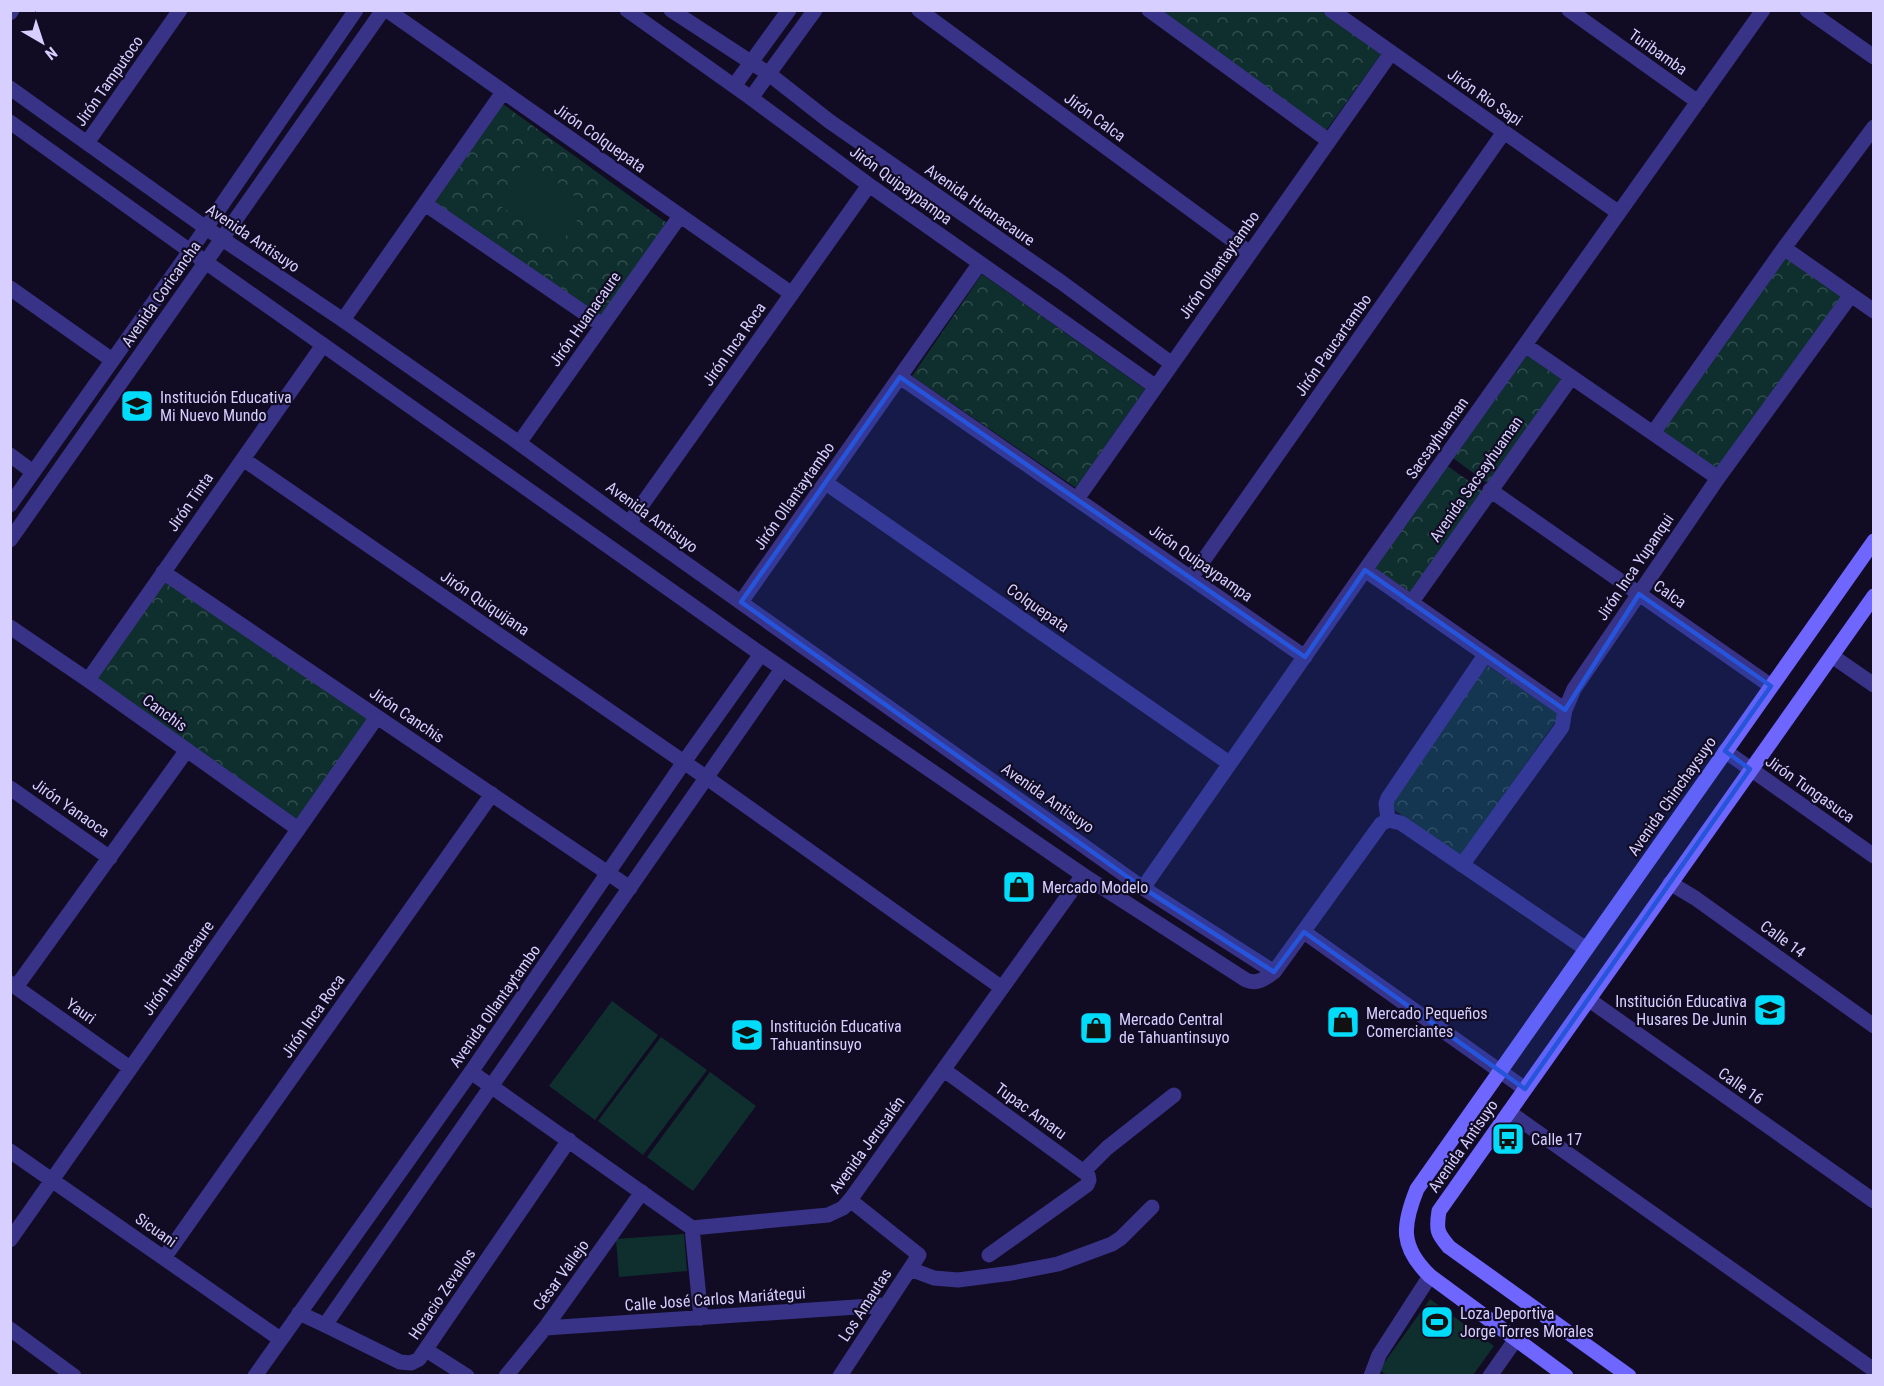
<svg xmlns="http://www.w3.org/2000/svg" width="1884" height="1386" viewBox="0 0 1884 1386" font-family="'Roboto Condensed',sans-serif">
	<style>
		.forest { fill: url(#forest-crowns) }
		.garden { fill: #0f2f2e }
		.lines { fill: none; stroke-linecap: round; stroke-linejoin: round }
		.pedestrian { stroke: #383387; stroke-width: 15 }
		.minor { stroke: #383387; stroke-width: 15 }
		.tertiary { stroke: #383387; stroke-width: 15 }
		.secondary { stroke: #6e66ff; stroke-width: 15 }
		.marked { fill: #2654da; fill-opacity: 0.2; stroke: #2654da; stroke-width: 4.5; stroke-linejoin: round }
		.labels { text-anchor: middle; dominant-baseline: central; stroke-width: 4.5; stroke-linejoin: round; paint-order: stroke }
		.street-label { font-size: 16px; fill: #d6cfff; stroke: #110c24 }
		.poi-label { font-size: 16px; fill: #d6cfff; stroke: #110c24; text-anchor: start }
	</style>
	<defs>
		<pattern id="forest-crowns" width="20" height="18" patternUnits="userSpaceOnUse" patternTransform="scale(1.5)"><rect width="20" height="18" fill="#0f2f2e"/><path d="M2 6a3 3 0 1 1 6 0M12 15a3 3 0 1 1 6 0" fill="none" stroke="#314c4d"/></pattern>
	</defs>
	<rect width="100%" height="100%" fill="#110c24"/>
	<path class="forest" d="M1164,10L1321,11L1382,53L1325,132L1162,14Z
		M503,104L667,223L600,317L434,203Z
		M1785,256L1844,297L1717,472L1660,432Z
		M982,274L1145,389L1076,488L912,376Z
		M1526,355L1563,380L1487,483L1453,458Z
		M1446,465L1483,491L1411,595L1374,569Z
		M164,578L371,718L296,823L94,678Z
		M1487,665L1560,715L1461,856L1389,806Z"/>
	<path class="garden" d="M526,158L587,206L559,246L496,203Z
		M612,1001L658,1035L595,1120L549,1086Z
		M661,1037L707,1070L643,1155L598,1121Z
		M710,1072L756,1106L693,1191L647,1157Z
		M684,1234L687,1271L619,1277L616,1239Z
		M1430,1299L1494,1346L1473,1375H1387L1379,1370Z"/>
	<g class="lines">
		<path class="pedestrian" d="M707,778L1002,988"/>
		<path class="minor" d="M387,10L792,294
			M919,10L1250,253
			M1149,10L1329,141
			M1331,10L1619,213
			M1569,10L1698,102
			M1807,10L1874,57
			M10,13L12,10
			M769,74L829,121L1061,282L1172,364
			M10,88L206,228
			M751,98L869,185L1156,387
			M10,122L190,251
			M87,143L180,10
			M425,204L602,325
			M1784,248L1874,311
			M10,288L112,360
			M343,320L503,92
			M1525,345L1718,478
			M900,377L1305,657
			M1653,433L1784,248L1874,127
			M519,443L680,216
			M10,455L33,472
			M243,459L707,778
			M826,483L1229,763
			M1490,490L1771,686
			M1077,499L1391,53
			M629,523L869,185
			M1365,570L1565,710
			M163,572L630,888
			M1191,578L1504,132
			M741,602L980,263
			M1411,603L1571,378
			M10,627L88,680L298,829
			M1832,656L1874,685
			M88,680L323,345
			M1725,751L1874,856
			M10,788L110,858
			M1388,820L1386,803L1388,798L1485,655
			M1462,865L1562,727L1565,710L1574,689L1718,478L1851,295
			M1670,883L1695,898L1874,1026
			M1143,888L1365,570L1763,10
			M10,983L130,1068
			M16,987L187,750
			M1588,999L1874,1201
			M944,1070L1088,1175L1089,1180L1087,1185L989,1255
			M471,1072L692,1228L828,1215L843,1208L850,1200L1083,875
			M1509,1112L1874,1370
			M10,1151L280,1339
			M1084,1171L1107,1148L1174,1095
			M692,1228L701,1318
			M10,1240L377,717
			M164,1258L492,794
			M910,1269L934,1278L958,1280L1012,1273L1058,1264L1112,1244L1121,1238L1152,1207
			M325,1325L400,1362L411,1363L419,1359L569,1140
			M545,1328L886,1305
			M10,1329L74,1376
			M426,1350L467,1376
			M506,1376L545,1328L642,1192
			M840,1376L919,1255L850,1200
			M1371,1376L1379,1355L1430,1276
			M1490,1376L1516,1339"/>
		<path class="tertiary" d="M627,10L751,98L815,10
			M671,10L769,74
			M734,86L789,10
			M206,228L343,320L519,443L629,523L1143,888L1274,972
			M190,251L761,654L1083,875L1246,980C1257,985 1266,978 1274,972L1376,831L1381,824L1388,820L1401,823L1586,949
			M10,505L190,251L356,10
			M10,540L383,10
			M1304,932L1525,1089
			M299,1313L325,1325L782,669
			M255,1376L471,1072L684,762L761,654"/>
		<path class="secondary" d="M1566,1376L1430,1276C1400,1247 1402,1226 1417,1189L1874,541
			M1629,1376L1449,1247C1437,1233 1436,1230 1439,1211L1874,596"/>
	</g>
	<path class="marked" d="M900,377L1305,657L1365,570L1565,710L1639,594L1771,686L1725,751L1750,769L1525,1089L1304,932L1274,972L1143,888L741,602Z"/>
	<defs>
		<g id="school-square" transform="scale(1.725)"><rect x="-9" y="-9" width="18" height="18" rx="4" fill="#00dcfa" stroke="#110c24"/><path d="M0-5L7-2L0 1L-7-2ZM-4 1L0 2.5L4 1V4Q0 6-4 4Z" fill="#111"/></g>
		<g id="shop-square" transform="scale(1.725)"><rect x="-9" y="-9" width="18" height="18" rx="4" fill="#00dcfa" stroke="#110c24"/><path d="M-5-2.5h2.3a2.7 3.5 0 0 1 5.4 0H5L5.5 6h-11ZM-1.5-2.5h3a1.5 2.3 0 0 0-3 0Z" fill="#111"/></g>
		<g id="bus-square" transform="scale(1.725)"><rect x="-9" y="-9" width="18" height="18" rx="4" fill="#00dcfa" stroke="#110c24"/><path d="M-5-6H5V4H4V6H2V4H-2V6H-4V4H-5ZM-3.5-4V0h7V-4ZM-3.5 1.2v1.5H-2V1.2ZM2 1.2v1.5H3.5V1.2Z" fill="#111"/></g>
		<g id="stadium-square" transform="scale(1.725)"><rect x="-9" y="-9" width="18" height="18" rx="4" fill="#00dcfa" stroke="#110c24"/><path d="M0-5a6.5 5 0 1 0 0 10a6.5 5 0 1 0 0-10ZM-3.5-1.8h7v3.6h-7Z" fill="#111"/></g>
	</defs>
	<g fill-rule="evenodd">
		<use href="#school-square" x="137" y="406"/>
		<use href="#shop-square" x="1019" y="887"/>
		<use href="#school-square" x="1770" y="1010"/>
		<use href="#shop-square" x="1343" y="1022"/>
		<use href="#shop-square" x="1096" y="1028"/>
		<use href="#school-square" x="747" y="1035"/>
		<use href="#bus-square" x="1508" y="1139"/>
		<use href="#stadium-square" x="1437" y="1322"/>
	</g>
	<g class="labels">
		<g class="street-label">
			<text transform="translate(1658 52) rotate(35)">Turibamba</text>
			<text transform="translate(109 81) rotate(-55)">Jirón Tamputoco</text>
			<text transform="translate(1485 97) rotate(35)">Jirón Rio Sapi</text>
			<text transform="translate(1095 117) rotate(36)">Jirón Calca</text>
			<text transform="translate(600 138) rotate(35)">Jirón Colquepata</text>
			<text transform="translate(901 185) rotate(36)">Jirón Quipaypampa</text>
			<text transform="translate(980 205) rotate(35)">Avenida Huanacaure</text>
			<text transform="translate(253 238) rotate(34)">Avenida Antisuyo</text>
			<text transform="translate(1219 265) rotate(-55)">Jirón Ollantaytambo</text>
			<text transform="translate(161 294) rotate(-55)">Avenida Coricancha</text>
			<text transform="translate(585 319) rotate(-55)">Jirón Huanacaure</text>
			<text transform="translate(734 344) rotate(-55)">Jirón Inca Roca</text>
			<text transform="translate(1333 345) rotate(-55)">Jirón Paucartambo</text>
			<text transform="translate(1437 438) rotate(-55)">Sacsayhuaman</text>
			<text transform="translate(1476 479) rotate(-55)">Avenida Sacsayhuaman</text>
			<text transform="translate(794 496) rotate(-55)">Jirón Ollantaytambo</text>
			<text transform="translate(190 502) rotate(-55)">Jirón Tinta</text>
			<text transform="translate(652 517) rotate(36)">Avenida Antisuyo</text>
			<text transform="translate(1201 563) rotate(35)">Jirón Quipaypampa</text>
			<text transform="translate(1635 567) rotate(-56)">Jirón Inca Yupanqui</text>
			<text transform="translate(1670 594) rotate(35)">Calca</text>
			<text transform="translate(485 603) rotate(34)">Jirón Quiquijana</text>
			<text transform="translate(1038 608) rotate(35)">Colquepata</text>
			<text transform="translate(165 713) rotate(36)">Canchis</text>
			<text transform="translate(407 715) rotate(34)">Jirón Canchis</text>
			<text transform="translate(1810 789) rotate(35)">Jirón Tungasuca</text>
			<text transform="translate(1672 796) rotate(-55)">Avenida Chinchaysuyo</text>
			<text transform="translate(1048 798) rotate(35)">Avenida Antisuyo</text>
			<text transform="translate(71 808) rotate(35)">Jirón Yanaoca</text>
			<text transform="translate(1783 939) rotate(36)">Calle 14</text>
			<text transform="translate(178 968) rotate(-55)">Jirón Huanacaure</text>
			<text transform="translate(495 1006) rotate(-55)">Avenida Ollantaytambo</text>
			<text transform="translate(81 1011) rotate(35)">Yauri</text>
			<text transform="translate(313 1016) rotate(-55)">Jirón Inca Roca</text>
			<text transform="translate(1741 1086) rotate(35)">Calle 16</text>
			<text transform="translate(1031 1111) rotate(36)">Tupac Amaru</text>
			<text transform="translate(867 1145) rotate(-54)">Avenida Jerusalén</text>
			<text transform="translate(1463 1146) rotate(-55)">Avenida Antisuyo</text>
			<text transform="translate(156 1230) rotate(35)">Sicuani</text>
			<text transform="translate(561 1275) rotate(-54)">César Vallejo</text>
			<text transform="translate(442 1294) rotate(-56)">Horacio Zevallos</text>
			<text transform="translate(715 1299) rotate(-4)">Calle José Carlos Mariátegui</text>
			<text transform="translate(865 1305) rotate(-57)">Los Amautas</text>
		</g>
		<g class="poi-label">
			<text x="160" y="397">Institución Educativa<tspan x="160" dy="18">Mi Nuevo Mundo</tspan></text>
			<text x="1042" y="887">Mercado Modelo</text>
			<text x="1747" y="1001" text-anchor="end">Institución Educativa<tspan x="1747" dy="18">Husares De Junin</tspan></text>
			<text x="1366" y="1013">Mercado Pequeños<tspan x="1366" dy="18">Comerciantes</tspan></text>
			<text x="1119" y="1019">Mercado Central<tspan x="1119" dy="18">de Tahuantinsuyo</tspan></text>
			<text x="770" y="1026">Institución Educativa<tspan x="770" dy="18">Tahuantinsuyo</tspan></text>
			<text x="1531" y="1139">Calle 17</text>
			<text x="1460" y="1313">Loza Deportiva<tspan x="1460" dy="18">Jorge Torres Morales</tspan></text>
		</g>
	</g>
	<rect width="1884" height="1386" fill="none" stroke="#d6cfff" stroke-width="24"/>
	<g transform="translate(42 42) rotate(141)" stroke="#110c24" stroke-width="4.5" paint-order="stroke">
	<path d="M0-4.5L10 22L0 15L-10 22Z" fill="#d6cfff"/>
	<text y="-9" font-size="16" font-weight="bold" text-anchor="middle" fill="#d6cfff">N</text>
	</g>
</svg>
